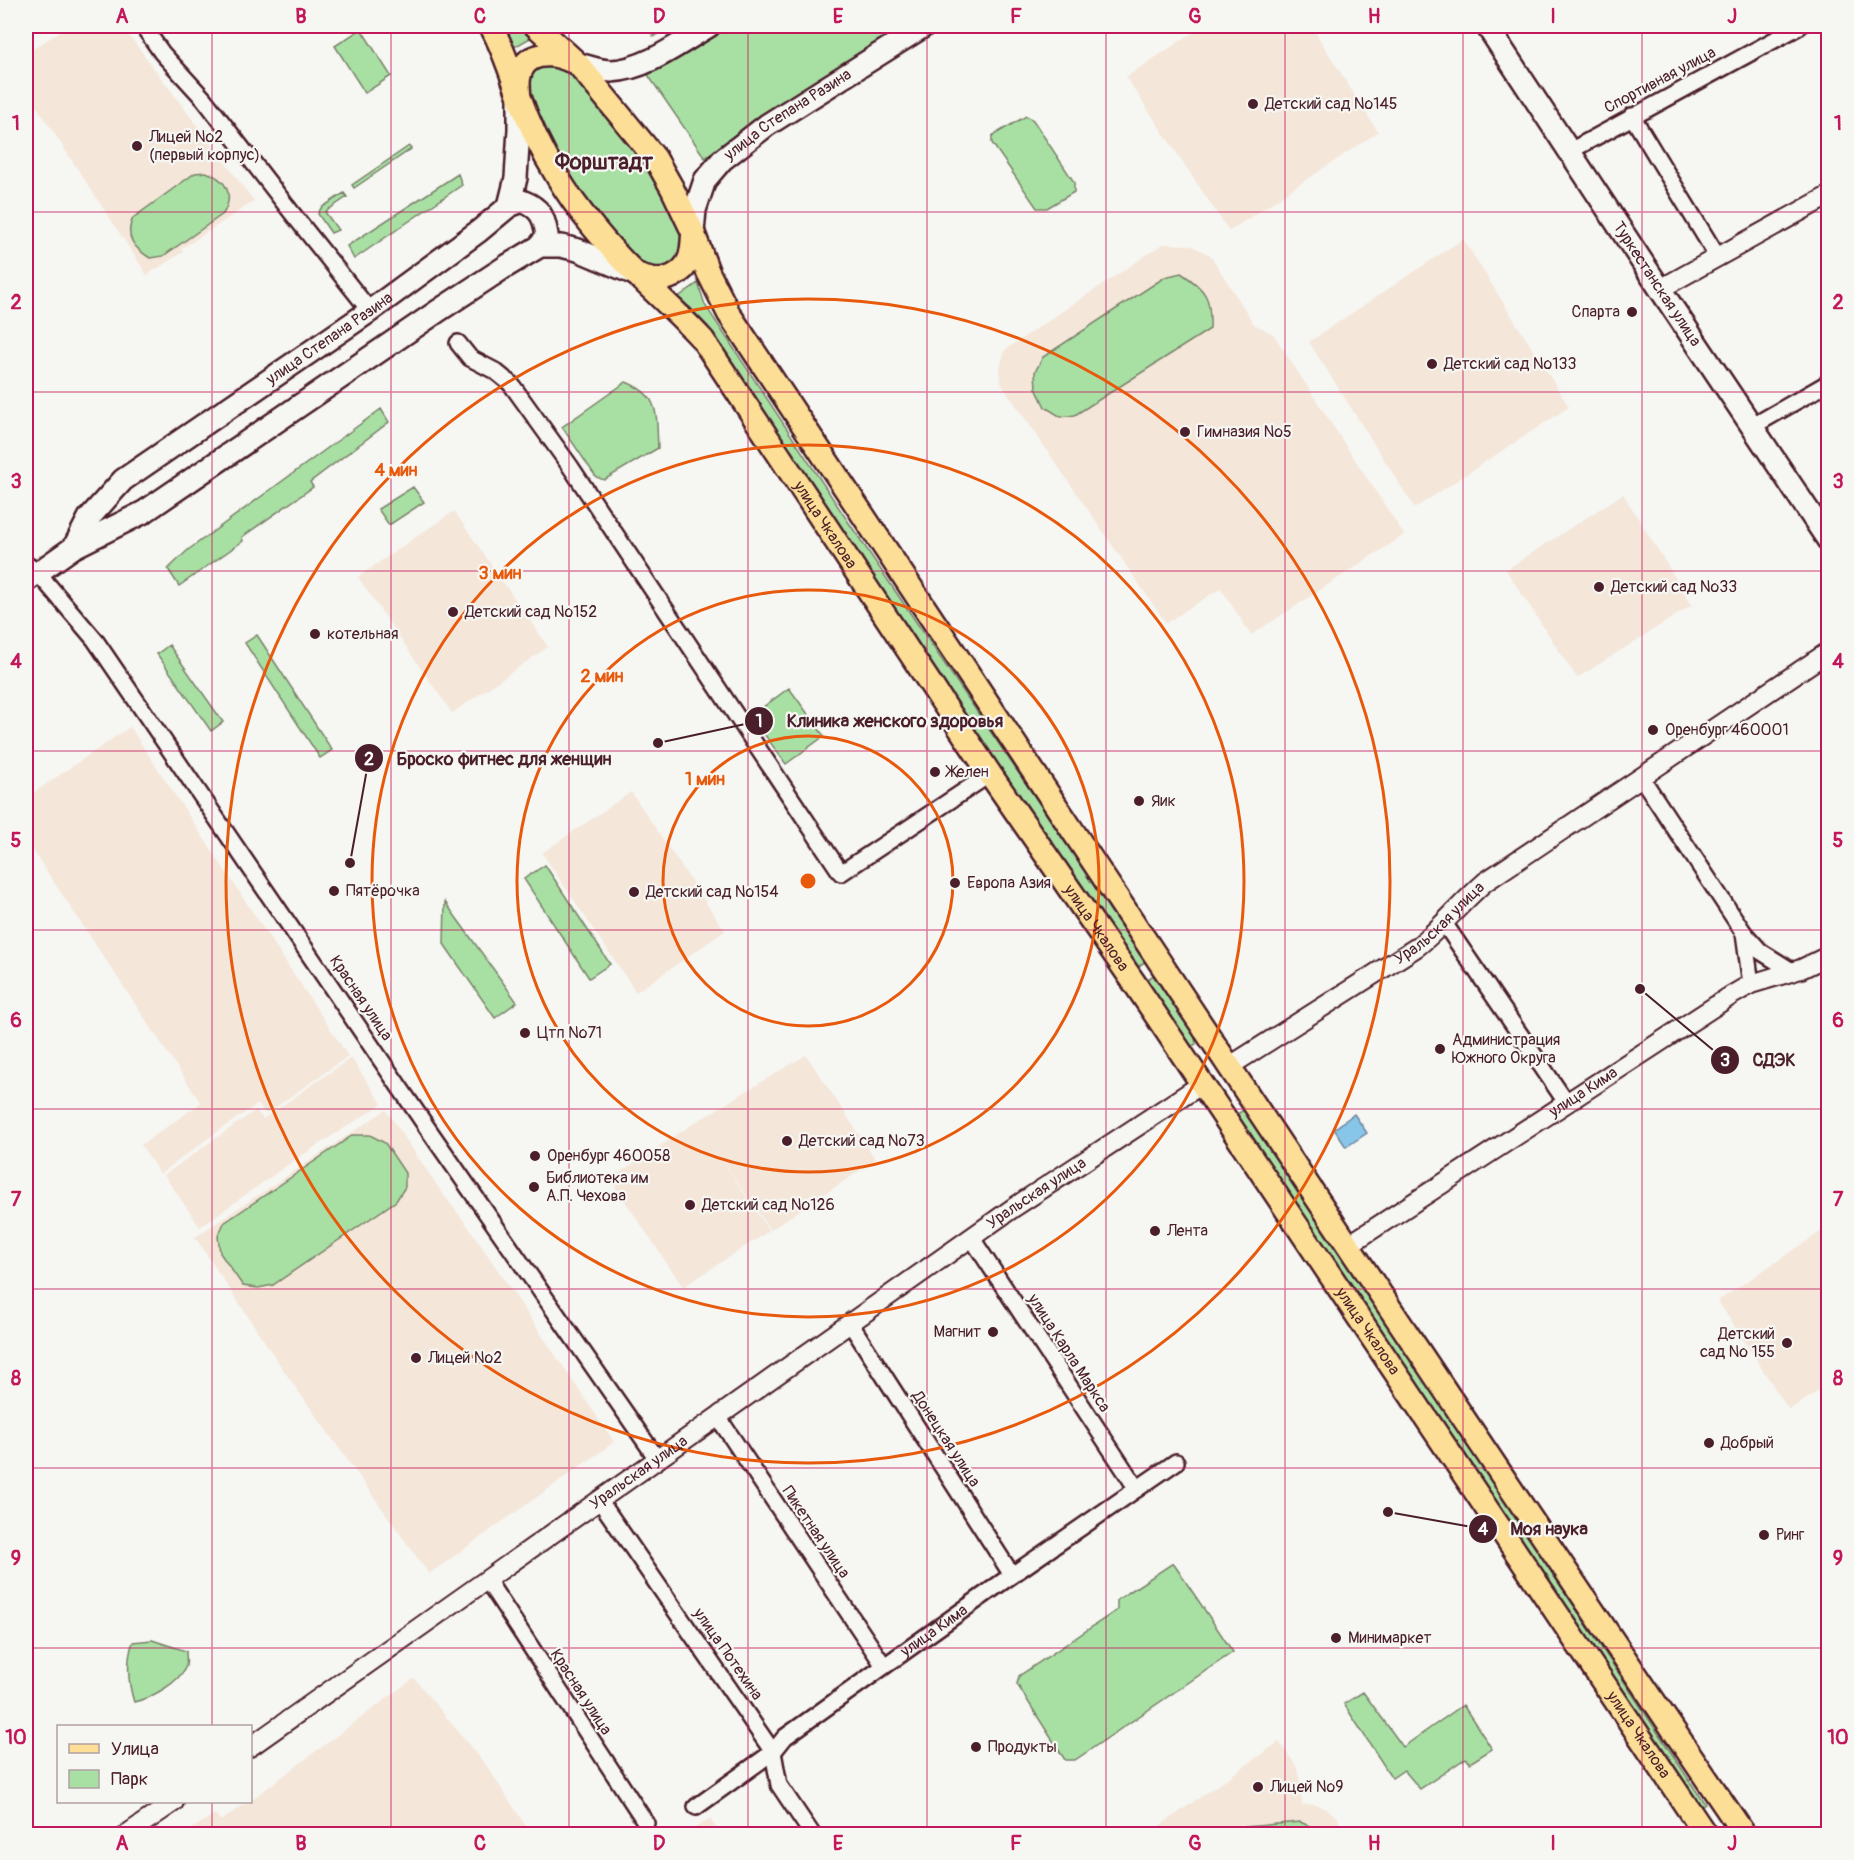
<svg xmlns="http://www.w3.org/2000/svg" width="1854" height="1860" viewBox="0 0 1854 1860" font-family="Pangolin,sans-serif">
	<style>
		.built { fill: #f4e6d9 }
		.green { fill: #a8e0a4; stroke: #798068; stroke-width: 1.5 }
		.water { fill: #87c6e8; stroke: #6f839c; stroke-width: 1.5 }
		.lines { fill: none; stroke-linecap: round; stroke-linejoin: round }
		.minor-casing { stroke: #4a1f2b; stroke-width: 20 }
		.tertiary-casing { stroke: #4a1f2b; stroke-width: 22 }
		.secondary-casing { stroke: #4a1f2b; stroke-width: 26 }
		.primary-casing { stroke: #4a1f2b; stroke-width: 27 }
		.minor { stroke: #f6f6f2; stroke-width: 15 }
		.tertiary { stroke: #f6f6f2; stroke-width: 18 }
		.secondary { stroke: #f6f6f2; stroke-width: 21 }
		.primary { stroke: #fdde96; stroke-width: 22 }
		.grid { fill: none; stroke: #c2185b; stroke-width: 1.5; stroke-opacity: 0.55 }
		.ring { fill: none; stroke: #e8590c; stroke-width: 3 }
		.poi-dot { fill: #4a1f2b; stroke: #f6f6f2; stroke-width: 2 }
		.labels { text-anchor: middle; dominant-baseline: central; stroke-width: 4.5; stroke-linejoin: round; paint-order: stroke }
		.street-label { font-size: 16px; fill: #4a1f2b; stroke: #f6f6f2 }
		.poi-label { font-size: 16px; fill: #4a1f2b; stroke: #f6f6f2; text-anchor: start }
		.district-label { font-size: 22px; font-weight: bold; fill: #4a1f2b; stroke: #f6f6f2 }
		.centre { fill: #e8590c; stroke: #f6f6f2; stroke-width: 3 }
		.ring-label { font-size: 18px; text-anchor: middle; font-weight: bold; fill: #e8590c; stroke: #f6f6f2; stroke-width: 4.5; stroke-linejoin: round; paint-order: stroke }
		.leader { fill: none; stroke: #4a1f2b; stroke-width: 2 }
		.callout-dot { fill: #4a1f2b; stroke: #f6f6f2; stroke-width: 2 }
		.mark-label { font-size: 18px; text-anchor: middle; font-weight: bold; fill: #fff }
		.callout-label { font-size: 18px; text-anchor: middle; font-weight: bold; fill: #4a1f2b; stroke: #f6f6f2; stroke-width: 4.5; stroke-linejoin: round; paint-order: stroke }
		.neatline { fill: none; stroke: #c2185b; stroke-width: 2 }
		.grid-label { font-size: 20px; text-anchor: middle; font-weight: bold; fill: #c2185b }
	</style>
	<rect width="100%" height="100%" fill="#f6f6f2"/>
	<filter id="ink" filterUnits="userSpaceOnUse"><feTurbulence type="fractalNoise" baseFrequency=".0167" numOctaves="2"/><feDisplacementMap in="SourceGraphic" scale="12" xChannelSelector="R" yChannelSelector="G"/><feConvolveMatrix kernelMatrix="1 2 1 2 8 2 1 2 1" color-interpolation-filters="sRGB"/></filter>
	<g filter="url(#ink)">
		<path class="built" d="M68,26H122L254,201L181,249L183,252L147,275L26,90V54Z
			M1203,26H1311L1378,132L1229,231L1126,77Z
			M1463,239L1569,407L1415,508L1309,342Z
			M1163,244L1190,245L1210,255L1254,324L1273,334L1404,535L1251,635L1221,588L1166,623L1002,385L999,371L1005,350Z
			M1623,494L1692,605L1577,678L1506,570Z
			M454,511L548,647L452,713L358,577Z
			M130,727L348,1056L266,1114L258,1104L218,1131L160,1174L141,1145L201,1103L26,840V798Z
			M631,792L725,931L636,992L542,853Z
			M806,1055L876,1160L770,1230L711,1143L769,1231L683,1287L610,1179L696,1122Z
			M351,1058L382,1104L293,1161L200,1227L164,1175L256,1110L263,1119Z
			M386,1110L440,1190L470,1229L614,1442L429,1574L291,1381L195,1237Z
			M1828,1227V1385L1789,1410L1718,1301Z
			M414,1678L488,1768L531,1834H184L215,1814L221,1821L248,1802H250L251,1800Z
			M1279,1742L1298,1768L1302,1805H1316L1327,1809L1338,1818L1342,1834H1148Z
			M710,1819L720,1834H685Z"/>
		<path class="green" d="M500,26H519L530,38L511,49Z
			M646,26H670L654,37Z
			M725,26H909L705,158L648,75Z
			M361,29L391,76L365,93L335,46Z
			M553,64L566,69L579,76L639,150L683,231C683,235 684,241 684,245C681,265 659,275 642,266C636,263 630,254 626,250C590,210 558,165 537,116C532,106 526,97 528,86C530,70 540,67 553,64Z
			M1026,116L1033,120L1074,182V192L1047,208H1037L992,143V136Z
			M409,146L411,149L354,188L352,185Z
			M206,172C226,179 235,194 223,214L163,256L150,258C134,248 124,237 133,218L195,173Z
			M458,174L462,185L354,259L347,246Z
			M344,193L347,197L325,212L338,230L331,233L318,214L321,208Z
			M1181,273C1207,290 1211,298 1210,329L1075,415L1061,417L1045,407L1036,388L1035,372L1043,357L1165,277Z
			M698,283L705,305L845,517L1146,961L1135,969L713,338L691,308L677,298Z
			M626,382C661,396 656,415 658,448L604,480L596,477L562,427Z
			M381,409L389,422L310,482L313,487L242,537L243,541L179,586L168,569L188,550Z
			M413,487L424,502L389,525L378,509Z
			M257,635L332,750L320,758L245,643Z
			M169,645L223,722L211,731L157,654Z
			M789,688L824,736L786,764L751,716Z
			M545,865L610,964L589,978L524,879Z
			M445,902L517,1002L495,1018L444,944Z
			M1154,975L1157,976L1193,1027L1196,1044L1190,1047L1146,983L1147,979Z
			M1245,1109L1705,1804L1698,1809L1234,1116Z
			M353,1135H370L385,1143L405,1173V1187L396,1201L273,1285L258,1288L243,1286L220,1253L218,1236L224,1223Z
			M1173,1563L1233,1652L1075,1760H1065L1017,1684L1019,1676L1117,1610V1600Z
			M152,1640L186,1651C186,1656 187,1662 186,1666C179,1684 150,1698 134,1702C128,1683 126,1660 133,1642Z
			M1363,1692L1403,1747L1463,1705L1492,1749L1470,1763L1466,1758L1420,1789L1404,1770L1392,1778L1344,1704Z
			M1300,1822L1317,1829L1320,1834H1166Z"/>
		<path class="water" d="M1354,1114L1367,1133L1346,1147L1334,1129Z"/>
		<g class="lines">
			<g class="minor-casing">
				<g id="minor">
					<path d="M143,26L162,53L204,99L292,213L370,311"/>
					<path d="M1632,116L1717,256"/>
					<path d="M1570,151L1800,26"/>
					<path d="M458,343L470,358L495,371L511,384L570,466L841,873L990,774"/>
					<path d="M1753,426L1828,383"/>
					<path d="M26,564L38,573L95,640L428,1129L658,1460"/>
					<path d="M1641,777L1744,933L1760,951L1792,971"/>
					<path d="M1444,923L1566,1102"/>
					<path d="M1744,933L1751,984"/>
					<path d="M971,1237L1137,1489"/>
					<path d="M850,1323L1012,1575"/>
					<path d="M718,1417L884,1666"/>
					<path d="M600,1501L773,1752L779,1785L812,1834"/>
					<path d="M487,1580L646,1823"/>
					<path id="s1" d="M696,1807L773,1752L785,1737L1012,1575L1176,1462"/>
				</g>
			</g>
			<g class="tertiary-casing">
				<g id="tertiary">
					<path d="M1660,289L1828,196"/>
					<path id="s2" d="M1230,1066L1417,947C1442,927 1461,903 1485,882L1828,652"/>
					<path id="s3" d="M1347,1246L1732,995L1751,984L1801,969L1828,956"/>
					<path id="s4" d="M250,1747L1013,1208L1202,1084"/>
					<path d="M127,1834L174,1802"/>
				</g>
			</g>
			<g class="secondary-casing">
				<g id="secondary">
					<path id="s5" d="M1487,26L1660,289L1828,540"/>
					<path d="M578,64C588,66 600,71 611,71C645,70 680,43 709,26"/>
					<path d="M509,206L522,201C540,208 544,216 547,235L540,246"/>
					<path id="s6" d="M693,232L695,210L705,180L722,160L767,125L924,26"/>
					<path id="s7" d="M74,547L89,518L123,480L370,311L479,231L509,206L516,178L519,129V99"/>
					<path d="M26,581L74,547L144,512L438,311L505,267L540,246H561L578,250L635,274"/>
				</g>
			</g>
			<g class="primary-casing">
				<g id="primary">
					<path id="s8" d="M491,26C503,48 510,70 518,93C528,122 541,150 557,176C576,209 610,249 638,276C660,297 682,317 703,340L990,774L1133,981L1705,1834"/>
					<path d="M536,26L578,64L655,158L672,188L693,232L708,272L729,314C1067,820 1401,1330 1744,1834"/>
					<path d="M519,94C519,89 518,83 519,78C523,51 552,52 571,61"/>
					<path d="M635,274C642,276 648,278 654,279C661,280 667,279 673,276C691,267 692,253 693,235"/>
				</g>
			</g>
			<use href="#minor" class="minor"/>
			<use href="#tertiary" class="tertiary"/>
			<use href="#secondary" class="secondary"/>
			<use href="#primary" class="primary"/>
		</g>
	</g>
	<path class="grid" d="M212,26V1726M391,26V1834M569,26V1834M748,26V1834M927,26V1834M1106,26V1834M1285,26V1834M1463,26V1834M1642,26V1834M26,212H1828M26,392H1828M26,571H1828M26,751H1828M26,930H1828M26,1109H1828M26,1289H1828M26,1468H1828M26,1648H1828M212,1802V1834"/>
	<g class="ring">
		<circle cx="808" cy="881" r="145"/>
		<circle cx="808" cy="881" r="291"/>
		<circle cx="808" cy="881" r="436"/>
		<circle cx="808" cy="881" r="582"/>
	</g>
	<g class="poi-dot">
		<circle cx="1253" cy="104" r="6"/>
		<circle cx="137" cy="146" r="6"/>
		<circle cx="1632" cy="312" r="6"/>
		<circle cx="1432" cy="364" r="6"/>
		<circle cx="1185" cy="432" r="6"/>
		<circle cx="1599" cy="587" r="6"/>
		<circle cx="453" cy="612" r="6"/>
		<circle cx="315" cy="634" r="6"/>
		<circle cx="1653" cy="730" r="6"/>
		<circle cx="935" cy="772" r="6"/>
		<circle cx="1139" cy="801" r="6"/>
		<circle cx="955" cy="883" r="6"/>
		<circle cx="334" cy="891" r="6"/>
		<circle cx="634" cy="892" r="6"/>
		<circle cx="525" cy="1033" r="6"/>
		<circle cx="1440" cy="1049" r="6"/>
		<circle cx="787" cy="1141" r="6"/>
		<circle cx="535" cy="1156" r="6"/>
		<circle cx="534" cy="1187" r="6"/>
		<circle cx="690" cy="1205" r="6"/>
		<circle cx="1155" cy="1231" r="6"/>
		<circle cx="993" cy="1332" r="6"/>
		<circle cx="1787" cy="1343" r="6"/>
		<circle cx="416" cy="1358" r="6"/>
		<circle cx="1709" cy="1443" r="6"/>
		<circle cx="1764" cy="1535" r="6"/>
		<circle cx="1336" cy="1638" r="6"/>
		<circle cx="976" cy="1747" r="6"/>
		<circle cx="1258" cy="1787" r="6"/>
	</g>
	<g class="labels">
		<g class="street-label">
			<text transform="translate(1660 80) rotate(-28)">Спортивная улица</text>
			<text stroke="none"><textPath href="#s6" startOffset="160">улица Степана Разина</textPath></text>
			<text stroke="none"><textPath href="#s5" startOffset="309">Туркестанская улица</textPath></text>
			<text stroke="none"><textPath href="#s7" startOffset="334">улица Степана Разина</textPath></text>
			<text stroke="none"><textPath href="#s8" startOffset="606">улица Чкалова</textPath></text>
			<text stroke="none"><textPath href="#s2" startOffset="254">Уральская улица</textPath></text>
			<text stroke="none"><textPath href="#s8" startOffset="1092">улица Чкалова</textPath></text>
			<text transform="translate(361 998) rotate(56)">Красная улица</text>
			<text stroke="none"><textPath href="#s3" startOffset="282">улица Кима</textPath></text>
			<text stroke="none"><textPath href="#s4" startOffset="962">Уральская улица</textPath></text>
			<text stroke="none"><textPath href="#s8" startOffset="1578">улица Чкалова</textPath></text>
			<text transform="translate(1069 1353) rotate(57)">улица Карла Маркса</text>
			<text transform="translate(946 1439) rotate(57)">Донецкая улица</text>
			<text stroke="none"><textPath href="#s4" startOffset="476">Уральская улица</textPath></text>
			<text transform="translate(816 1532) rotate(56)">Пикетная улица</text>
			<text stroke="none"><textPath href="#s1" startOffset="297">улица Кима</textPath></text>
			<text transform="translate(728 1654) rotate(55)">улица Потехина</text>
			<text transform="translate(581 1692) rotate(57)">Красная улица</text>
			<text stroke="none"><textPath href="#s8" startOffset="2064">улица Чкалова</textPath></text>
		</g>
		<g class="poi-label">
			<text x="1265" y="104">Детский сад №145</text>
			<text x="149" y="137">Лицей №2<tspan x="149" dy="18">(первый корпус)</tspan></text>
			<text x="1620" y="312" text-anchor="end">Спарта</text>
			<text x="1444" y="364">Детский сад №133</text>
			<text x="1197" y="432">Гимназия №5</text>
			<text x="1611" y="587">Детский сад №33</text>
			<text x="465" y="612">Детский сад №152</text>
			<text x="327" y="634">котельная</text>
			<text x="1665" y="730">Оренбург 460001</text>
			<text x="947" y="772">Желен</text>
			<text x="1151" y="801">Яик</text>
			<text x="967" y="883">Европа Азия</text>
			<text x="346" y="891">Пятёрочка</text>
			<text x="646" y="892">Детский сад №154</text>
			<text x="537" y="1033">Цтп №71</text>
			<text x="1452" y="1040">Администрация<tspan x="1452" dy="18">Южного Округа</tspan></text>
			<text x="799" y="1141">Детский сад №73</text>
			<text x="547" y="1156">Оренбург 460058</text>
			<text x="546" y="1178">Библиотека им<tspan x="546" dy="18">А.П. Чехова</tspan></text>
			<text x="702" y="1205">Детский сад №126</text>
			<text x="1167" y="1231">Лента</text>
			<text x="981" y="1332" text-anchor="end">Магнит</text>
			<text x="1775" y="1334" text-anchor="end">Детский<tspan x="1775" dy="18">сад № 155</tspan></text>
			<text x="428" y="1358">Лицей №2</text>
			<text x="1721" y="1443">Добрый</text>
			<text x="1776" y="1535">Ринг</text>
			<text x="1348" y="1638">Минимаркет</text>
			<text x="988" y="1747">Продукты</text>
			<text x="1270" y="1787">Лицей №9</text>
		</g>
		<g class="district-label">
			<text x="604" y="162">Форштадт</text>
		</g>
	</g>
	<circle cx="808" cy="881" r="9" class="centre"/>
	<g class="ring-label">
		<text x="396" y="476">4 мин</text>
		<text x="500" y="579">3 мин</text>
		<text x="602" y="682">2 мин</text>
		<text x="705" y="785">1 мин</text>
	</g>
	<path class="leader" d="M658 743L759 721M350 863L369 758M1640 989L1725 1060M1388 1512L1483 1529"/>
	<g class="callout-dot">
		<circle cx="658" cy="743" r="6"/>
		<circle cx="350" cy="863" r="6"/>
		<circle cx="1640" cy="989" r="6"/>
		<circle cx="1388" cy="1512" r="6"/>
		<circle cx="759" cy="721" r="15"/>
		<circle cx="369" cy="758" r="15"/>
		<circle cx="1725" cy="1060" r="15"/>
		<circle cx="1483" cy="1529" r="15"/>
	</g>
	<g class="mark-label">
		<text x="759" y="727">1</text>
		<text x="369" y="765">2</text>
		<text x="1725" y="1066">3</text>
		<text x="1483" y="1535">4</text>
	</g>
	<g class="callout-label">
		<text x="895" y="727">Клиника женского здоровья</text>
		<text x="504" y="765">Броско фитнес для женщин</text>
		<text x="1774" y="1066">СДЭК</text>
		<text x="1549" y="1535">Моя наука</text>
	</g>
	<rect width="1854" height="1860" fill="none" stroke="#f6f6f2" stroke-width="66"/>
	<rect x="57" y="1725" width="195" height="78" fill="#f6f6f2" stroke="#b1a0a2" stroke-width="1.5"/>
	<rect x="69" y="1744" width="30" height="9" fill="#fdde96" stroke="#b1a0a2" stroke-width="1.5"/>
	<text x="111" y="1755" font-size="18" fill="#4a1f2b">Улица</text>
	<rect x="69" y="1770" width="30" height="18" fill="#a8e0a4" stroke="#b1a0a2" stroke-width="1.5"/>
	<text x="111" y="1785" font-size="18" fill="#4a1f2b">Парк</text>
	<rect x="33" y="33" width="1788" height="1794" class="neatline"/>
	<g class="grid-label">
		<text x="122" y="23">A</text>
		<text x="301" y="23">B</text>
		<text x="480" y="23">C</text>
		<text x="659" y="23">D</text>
		<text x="838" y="23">E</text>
		<text x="1016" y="23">F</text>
		<text x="1195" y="23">G</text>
		<text x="1374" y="23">H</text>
		<text x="1553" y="23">I</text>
		<text x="1732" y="23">J</text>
		<text x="16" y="130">1</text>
		<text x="1838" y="130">1</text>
		<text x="16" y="309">2</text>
		<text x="1838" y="309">2</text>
		<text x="16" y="488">3</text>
		<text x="1838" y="488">3</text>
		<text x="16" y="668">4</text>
		<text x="1838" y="668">4</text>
		<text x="16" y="847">5</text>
		<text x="1838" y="847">5</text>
		<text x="16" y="1027">6</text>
		<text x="1838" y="1027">6</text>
		<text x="16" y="1206">7</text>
		<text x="1838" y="1206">7</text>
		<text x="16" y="1385">8</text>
		<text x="1838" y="1385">8</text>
		<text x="16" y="1565">9</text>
		<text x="1838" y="1565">9</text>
		<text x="16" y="1744">10</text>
		<text x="1838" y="1744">10</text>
		<text x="122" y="1850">A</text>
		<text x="301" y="1850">B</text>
		<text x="480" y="1850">C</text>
		<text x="659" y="1850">D</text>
		<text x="838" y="1850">E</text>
		<text x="1016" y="1850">F</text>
		<text x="1195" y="1850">G</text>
		<text x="1374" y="1850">H</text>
		<text x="1553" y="1850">I</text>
		<text x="1732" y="1850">J</text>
	</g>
</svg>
